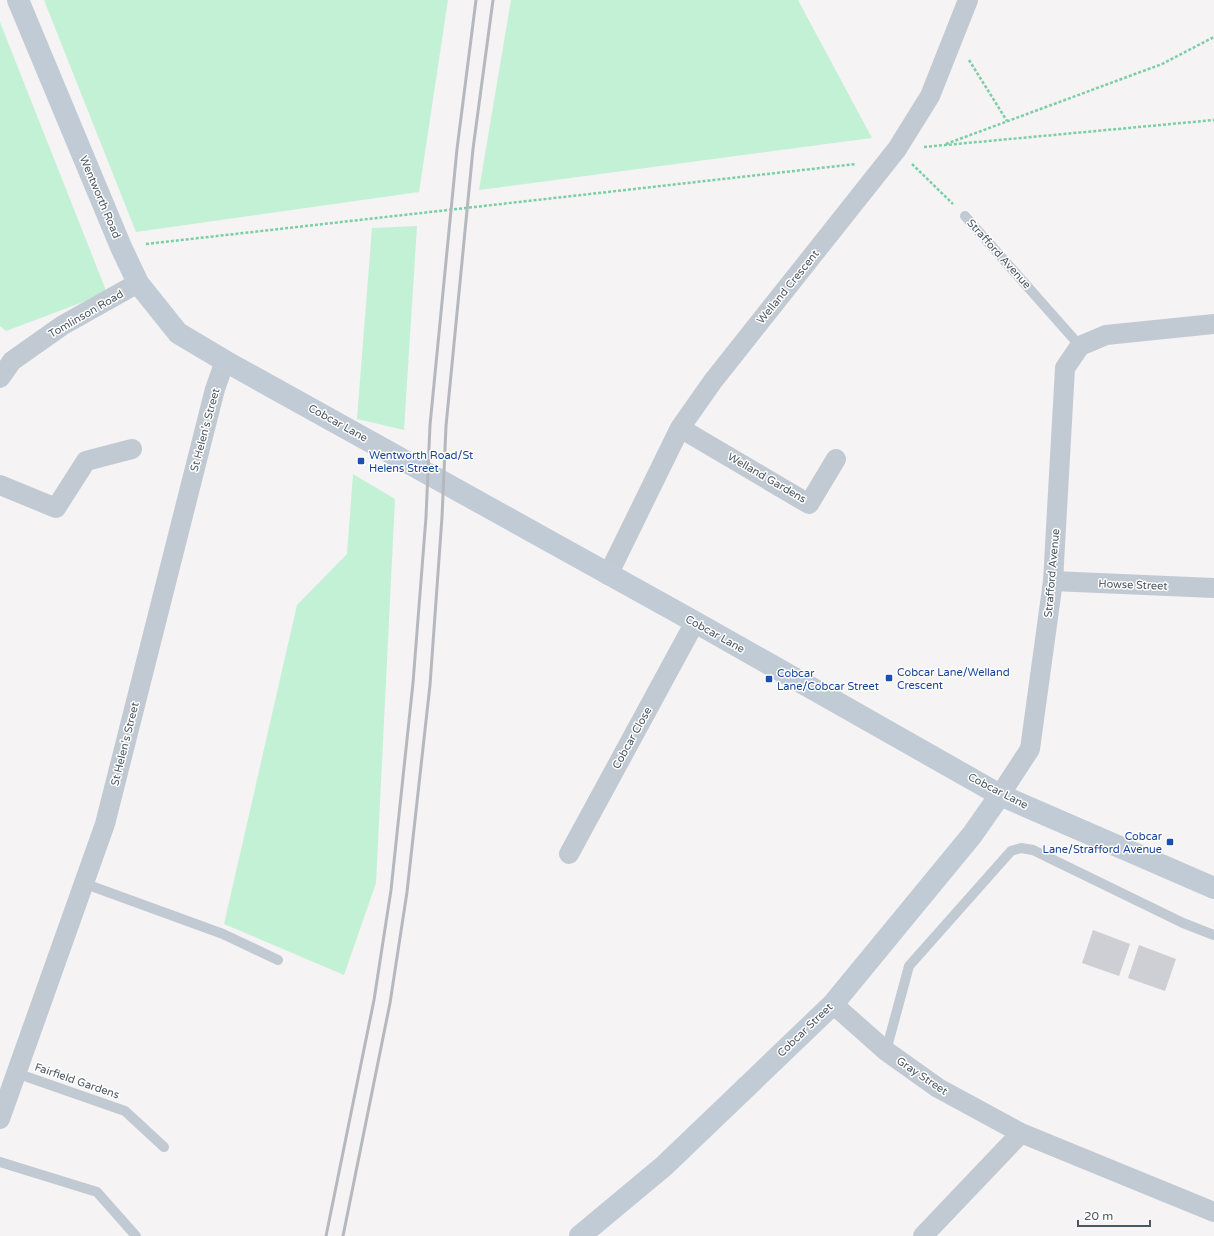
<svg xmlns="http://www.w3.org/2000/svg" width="1214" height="1236" viewBox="0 0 1214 1236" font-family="'Varela Round',sans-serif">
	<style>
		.green { fill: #c3f1d5 }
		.building { fill: #cdcfd5 }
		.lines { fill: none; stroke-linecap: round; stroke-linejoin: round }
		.path { stroke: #7ad0a6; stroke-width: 2.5; stroke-dasharray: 3 2; stroke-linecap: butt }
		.lane { stroke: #c1cad2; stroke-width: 10 }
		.street { stroke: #c1cad2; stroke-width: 20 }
		.secondary { stroke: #c1cbd6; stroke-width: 22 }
		.rail { stroke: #b5b8bd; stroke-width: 3 }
		.transit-dot { fill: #1a4fb4; stroke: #fff; stroke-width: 1.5 }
		.labels { text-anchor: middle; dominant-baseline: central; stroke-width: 3; stroke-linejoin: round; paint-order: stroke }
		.street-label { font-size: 11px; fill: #4a5661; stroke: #fff }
		.transit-label { font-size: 11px; fill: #164399; stroke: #fff; text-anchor: start }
	</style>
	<rect width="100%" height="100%" fill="#f5f3f3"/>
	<path class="green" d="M44,0H448L419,192L136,232Z
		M511,0H798L872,138L479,190Z
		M0,22L107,293L6,331L0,326Z
		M417,226L404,430L357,419L372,228Z
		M353,474L395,499L376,883L344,975L224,924L297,605L347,554Z"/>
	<path class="building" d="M1093,930L1130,944L1119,976L1082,963Z
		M1139,945L1176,959L1165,991L1128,978Z"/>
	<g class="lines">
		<path class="path" d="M969,60L1007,121
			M946,144L1162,64L1214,37
			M924,147L1214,120
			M912,164L953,204
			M146,244L856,164"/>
		<path class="lane" d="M965,216L1080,346
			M83,883L223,934L278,960
			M886,1051L909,966L1011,851L1021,848L1033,850L1183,923L1214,935
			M16,1073L125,1111L164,1147
			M0,1162L97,1192L136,1236"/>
		<path class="street" d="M0,378L12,361L63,325L138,283
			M680,428L809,504L836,459
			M0,485L56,508L86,461L132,449
			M608,575L680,428L713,381L897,149L930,96L968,0
			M1053,581L1214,588
			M1000,795L1030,749L1053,581L1065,368L1080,346L1106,335L1214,324
			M569,854L695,622
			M833,1004L886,1051L938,1088L1021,1133L1214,1212
			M0,1119L105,824L215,389L225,361
			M923,1236L1021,1133"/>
		<path class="secondary" d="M18,0L121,247L138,283L178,333L225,361L695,622L1000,795L1214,888
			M580,1236L664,1166L833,1004L972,835L1000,795"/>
		<path class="rail" d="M326,1236L374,1000L391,890L413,683L426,517L430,425L457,149L476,0
			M343,1236L390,1003L407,892L430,685L442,517L446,426L473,149L493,0"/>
	</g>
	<g class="transit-dot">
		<rect x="357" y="457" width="8" height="8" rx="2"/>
		<rect x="885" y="674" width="8" height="8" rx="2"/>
		<rect x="765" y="675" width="8" height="8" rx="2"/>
		<rect x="1166" y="838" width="8" height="8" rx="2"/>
	</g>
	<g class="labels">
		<g class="street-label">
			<text transform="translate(100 197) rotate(67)">Wentworth Road</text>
			<text transform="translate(999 254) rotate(48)">Strafford Avenue</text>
			<text transform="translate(788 287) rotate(-51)">Welland Crescent</text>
			<text transform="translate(86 314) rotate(-30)">Tomlinson Road</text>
			<text transform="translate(338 423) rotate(29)">Cobcar Lane</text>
			<text transform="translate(205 430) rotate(-75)">St Helen's Street</text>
			<text transform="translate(767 478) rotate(30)">Welland Gardens</text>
			<text transform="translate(1052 573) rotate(-85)">Strafford Avenue</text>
			<text transform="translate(1133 585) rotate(2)">Howse Street</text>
			<text transform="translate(715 634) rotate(29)">Cobcar Lane</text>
			<text transform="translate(632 738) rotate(-61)">Cobcar Close</text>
			<text transform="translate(125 744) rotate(-76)">St Helen's Street</text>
			<text transform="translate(998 791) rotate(27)">Cobcar Lane</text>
			<text transform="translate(805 1030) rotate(-44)">Cobcar Street</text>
			<text transform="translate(922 1076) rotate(34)">Gray Street</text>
			<text transform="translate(77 1081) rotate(19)">Fairfield Gardens</text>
		</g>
		<g class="transit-label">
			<text x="369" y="455">Wentworth Road/St<tspan x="369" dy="13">Helens Street</tspan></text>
			<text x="897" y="672">Cobcar Lane/Welland<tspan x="897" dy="13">Crescent</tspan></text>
			<text x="777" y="673">Cobcar<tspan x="777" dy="13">Lane/Cobcar Street</tspan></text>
			<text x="1162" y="836" text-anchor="end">Cobcar<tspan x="1162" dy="13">Lane/Strafford Avenue</tspan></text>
		</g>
	</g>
	<path d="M1078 1220v6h72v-6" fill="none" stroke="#4a5661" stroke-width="2"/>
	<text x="1084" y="1220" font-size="12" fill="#4a5661" stroke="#ffffff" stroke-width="3" paint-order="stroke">20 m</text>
</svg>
